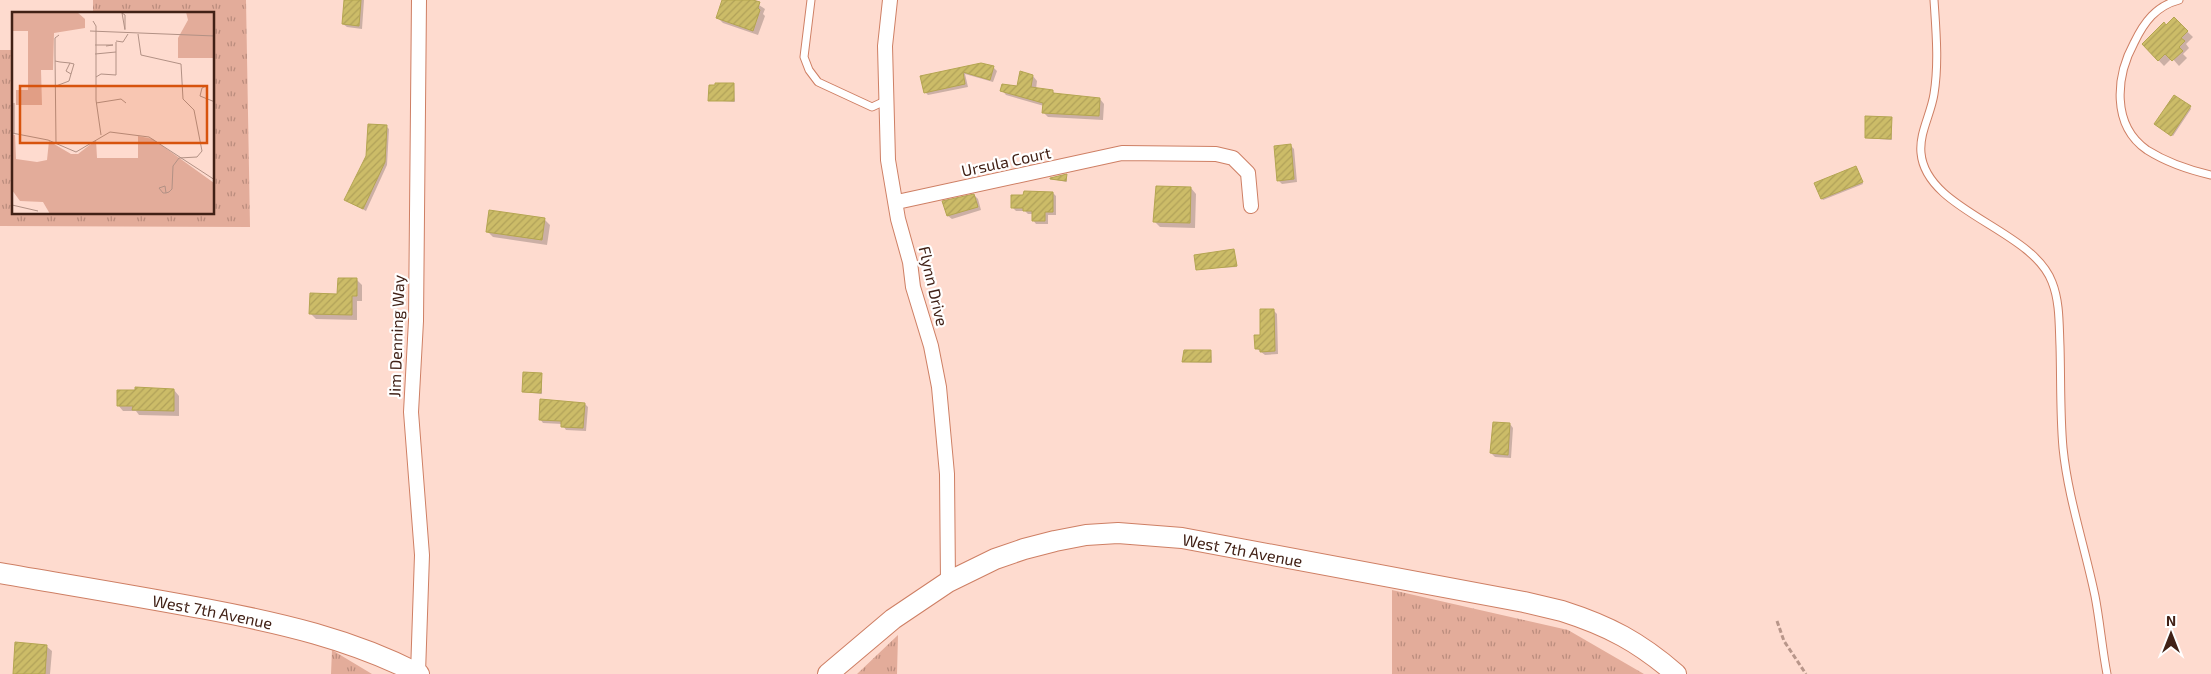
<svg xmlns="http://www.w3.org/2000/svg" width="2211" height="674" viewBox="0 0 2211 674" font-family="'Exo 2',sans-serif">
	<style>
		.grass { fill: url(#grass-tufts) }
		.shadow { fill: #0003 }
		.building { fill: url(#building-hatch); stroke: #b4a551 }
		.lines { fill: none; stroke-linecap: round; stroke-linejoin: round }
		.service-casing { stroke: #ce7f64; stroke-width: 9 }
		.minor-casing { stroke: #ce7f64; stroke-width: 16 }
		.secondary-casing { stroke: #ce7f64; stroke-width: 22 }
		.path { stroke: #b8968a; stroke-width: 3; stroke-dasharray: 5 2.5; stroke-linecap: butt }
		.service { stroke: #fff; stroke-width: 7 }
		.minor { stroke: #fff; stroke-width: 14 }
		.secondary { stroke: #fff; stroke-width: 20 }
		.labels { text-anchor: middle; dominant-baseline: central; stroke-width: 4.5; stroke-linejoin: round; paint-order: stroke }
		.street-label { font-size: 16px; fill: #412116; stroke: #fff }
		.inset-road { fill: none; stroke: #b29185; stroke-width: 1 }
		.view { fill: #d7530d; fill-opacity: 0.15; stroke: #d7530d; stroke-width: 2.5 }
		.inset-edge { fill: none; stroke: #412116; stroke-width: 2.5 }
	</style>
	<defs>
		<pattern id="grass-tufts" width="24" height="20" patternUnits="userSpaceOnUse" patternTransform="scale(1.25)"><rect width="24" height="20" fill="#e3ac9a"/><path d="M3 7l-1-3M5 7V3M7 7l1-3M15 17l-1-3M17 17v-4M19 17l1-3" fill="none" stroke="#ba8c7d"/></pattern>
		<pattern id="building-hatch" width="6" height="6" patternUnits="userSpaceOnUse" patternTransform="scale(1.25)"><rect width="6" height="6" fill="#ccbc68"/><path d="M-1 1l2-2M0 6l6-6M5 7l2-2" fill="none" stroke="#b0a159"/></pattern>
	</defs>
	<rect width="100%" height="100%" fill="#fedbcf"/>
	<path class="grass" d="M93,0H246L250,227L0,226V50H14V214H214V14H93Z
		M1392,590L1568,630L1644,674H1392Z
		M898,635L897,674H857Z
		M332,650L372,674H331Z"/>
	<path class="shadow" d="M345,0H364L362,29L347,27L343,24Z
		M723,0H755L754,2L765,9L763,14L765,16L758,35L723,23L717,17Z
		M2174,19L2193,37L2186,44L2189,48L2183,54L2187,58L2179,66L2172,58L2164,66L2143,44Z
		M981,64L994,68L997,71L993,82L965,74L968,87L928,95L925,92L922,77Z
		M1033,76L1037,81L1036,89L1052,91L1056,95L1100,99L1104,104L1103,120L1048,117L1043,112L1044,106L1006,95L1002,90L1018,87Z
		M734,84L735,102L710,100Z
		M2190,107L2191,109L2173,136L2157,126Z
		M1891,118L1892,140L1866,138Z
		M386,126L389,129L387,165L366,211L346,200Z
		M1290,145L1294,149L1297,182L1282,184L1278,180Z
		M1857,169L1863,184L1823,200L1822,199Z
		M1066,175L1067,182L1051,179Z
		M1191,188L1196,194L1195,228L1160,227L1155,222Z
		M1053,193L1056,196V215H1048V224H1036L1033,220V214H1028L1025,211H1016L1012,207Z
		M974,195L978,199L981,210L952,219L948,216Z
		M544,219L550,225L547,245L493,237L487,231Z
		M1234,250L1237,267L1197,269Z
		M357,280L362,285V301H357V320L316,319L310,313L338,295Z
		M1273,310L1277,314L1278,354L1265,355L1256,348Z
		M1211,351L1212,363L1184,362Z
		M542,375V394L523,392Z
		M174,390L179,396V416L139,415L136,411H123L118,405Z
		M585,404L588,407L586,431L566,430L562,424L543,423L540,419Z
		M1510,424L1513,428L1511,458L1495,457L1491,453Z
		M46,646L52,651L50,674H14Z"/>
	<path class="building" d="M344,0H361L359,26L342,24Z
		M722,0H753L760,2L758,8L760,10L753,31L716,18Z
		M2174,17L2188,31L2181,38L2185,41L2179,47L2183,51L2172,61L2165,54L2158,61L2142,44L2164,22L2166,25Z
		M981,63L994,66L990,80L963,72L965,84L924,93L920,76Z
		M1020,71L1033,75L1031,87L1053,90V93L1100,98L1099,116L1042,113L1043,103L1000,91L1002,84L1017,86Z
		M715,83H734V101H708L709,85H715Z
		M2174,95L2191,106L2171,136L2154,124Z
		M1865,116L1892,117L1891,139L1865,138Z
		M368,124L387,125L385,162L363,209L344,200L366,156Z
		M1291,144L1294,179L1277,181L1274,146Z
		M1856,166L1863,182L1821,199L1814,183Z
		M1067,174L1066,181L1050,179V178Z
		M1156,186L1191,187L1190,223L1153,222Z
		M1024,191L1053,192V212H1045V221H1032V211H1023V208H1011V195H1023Z
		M974,194L978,207L947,216L942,201Z
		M489,210L545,218L542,240L486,232Z
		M1234,249L1237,266L1196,270L1194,255Z
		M338,278H357V296H352V315L309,314L310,293L337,294Z
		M1260,309H1274L1275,351L1260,352V349H1255L1254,335H1260Z
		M1184,350H1211V362H1182Z
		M523,372L542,373L541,393L522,392Z
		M135,387L174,389V411L132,410L133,406H117V390H135Z
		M540,399L585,403L583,428L561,427V421L539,420Z
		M1493,422L1510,423L1508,455L1490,453Z
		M15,642L47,645L45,674H13Z"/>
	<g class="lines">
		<g class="service-casing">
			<path id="service" d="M811,0L804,57L809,70L818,82L872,107L885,101
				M1934,0C1936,31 1939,63 1934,94C1931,114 1919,133 1921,153C1926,211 2032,229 2052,282C2060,302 2059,325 2060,346C2061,380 2060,414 2063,448C2068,498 2085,547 2095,596C2100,622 2102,648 2107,674
				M2179,0C2156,6 2144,22 2134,43C2116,76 2111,125 2147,150C2166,162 2189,170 2211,175"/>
		</g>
		<g class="minor-casing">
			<path id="minor" d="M890,0L885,46L888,160L898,219L910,262L913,287L931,346L939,387L947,474L948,582
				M897,202L1122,153L1216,154L1233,158L1248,173L1251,206
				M418,673L422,555L411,412L416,321L419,0"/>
		</g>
		<g class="secondary-casing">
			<g id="secondary">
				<path id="s1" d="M0,573C69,585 137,596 206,609C280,623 351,639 419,674"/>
				<path id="s2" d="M828,674L893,619L948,582L995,559L1024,549L1055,541L1086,535L1118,533L1182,538L1524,602L1562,611C1609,626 1639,642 1676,674"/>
			</g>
		</g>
		<path class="path" d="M1777,621L1784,641L1806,674"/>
		<use href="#service" class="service"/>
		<use href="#minor" class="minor"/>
		<use href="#secondary" class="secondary"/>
	</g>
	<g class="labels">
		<g class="street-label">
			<text transform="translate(1006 161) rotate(-12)">Ursula Court</text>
			<text transform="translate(934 286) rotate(77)">Flynn Drive</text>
			<text transform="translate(396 336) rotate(-88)">Jim Denning Way</text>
			<text stroke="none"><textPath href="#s2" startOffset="456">West 7th Avenue</textPath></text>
			<text stroke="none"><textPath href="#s1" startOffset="216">West 7th Avenue</textPath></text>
		</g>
	</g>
	<g transform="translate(12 12)">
		<rect width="202" height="202" fill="#fedbcf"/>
		<path d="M0,0H65L73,7V16L42,21L41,58H29L30,93H4V78H16V19H0V82ZM174,0H202V46H166V26L176,8ZM0,122L3,123L4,147L25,150L35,148L37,129L59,142H66L84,128L85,146H126V124L141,127L202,171V202H38L31,190L8,189L0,178Z" fill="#e3ac9a"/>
		<path class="inset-road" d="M81,9L84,14V88L89,123M113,17V3L110,1L113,18M78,19L203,24M126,22L129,43L169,52L171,87L182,98L190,139L185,145L167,146L161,154L160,177L157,180L154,181H151L147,176L153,174L154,181M104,29L111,30L116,22M83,33H101L94,34M83,42L104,40M43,49L48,50L58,51L62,52L59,62L54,59L58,51M84,65L89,62L104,63V30M44,74L57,69L59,62M194,74L190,76L188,84L203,90M2,91V121M84,91L109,87L114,91M0,121L36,128L64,140L98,120L137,125L203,168M44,131L43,43V26L47,23M0,193L26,199"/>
		<path class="view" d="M8,74H195V131H8Z"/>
		<rect width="202" height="202" class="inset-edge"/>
	</g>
	<g transform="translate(2171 634)" stroke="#ffffff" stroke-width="4" paint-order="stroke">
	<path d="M0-4L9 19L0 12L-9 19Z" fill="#412116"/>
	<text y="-8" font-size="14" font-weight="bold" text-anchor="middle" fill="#412116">N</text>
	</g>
</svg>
